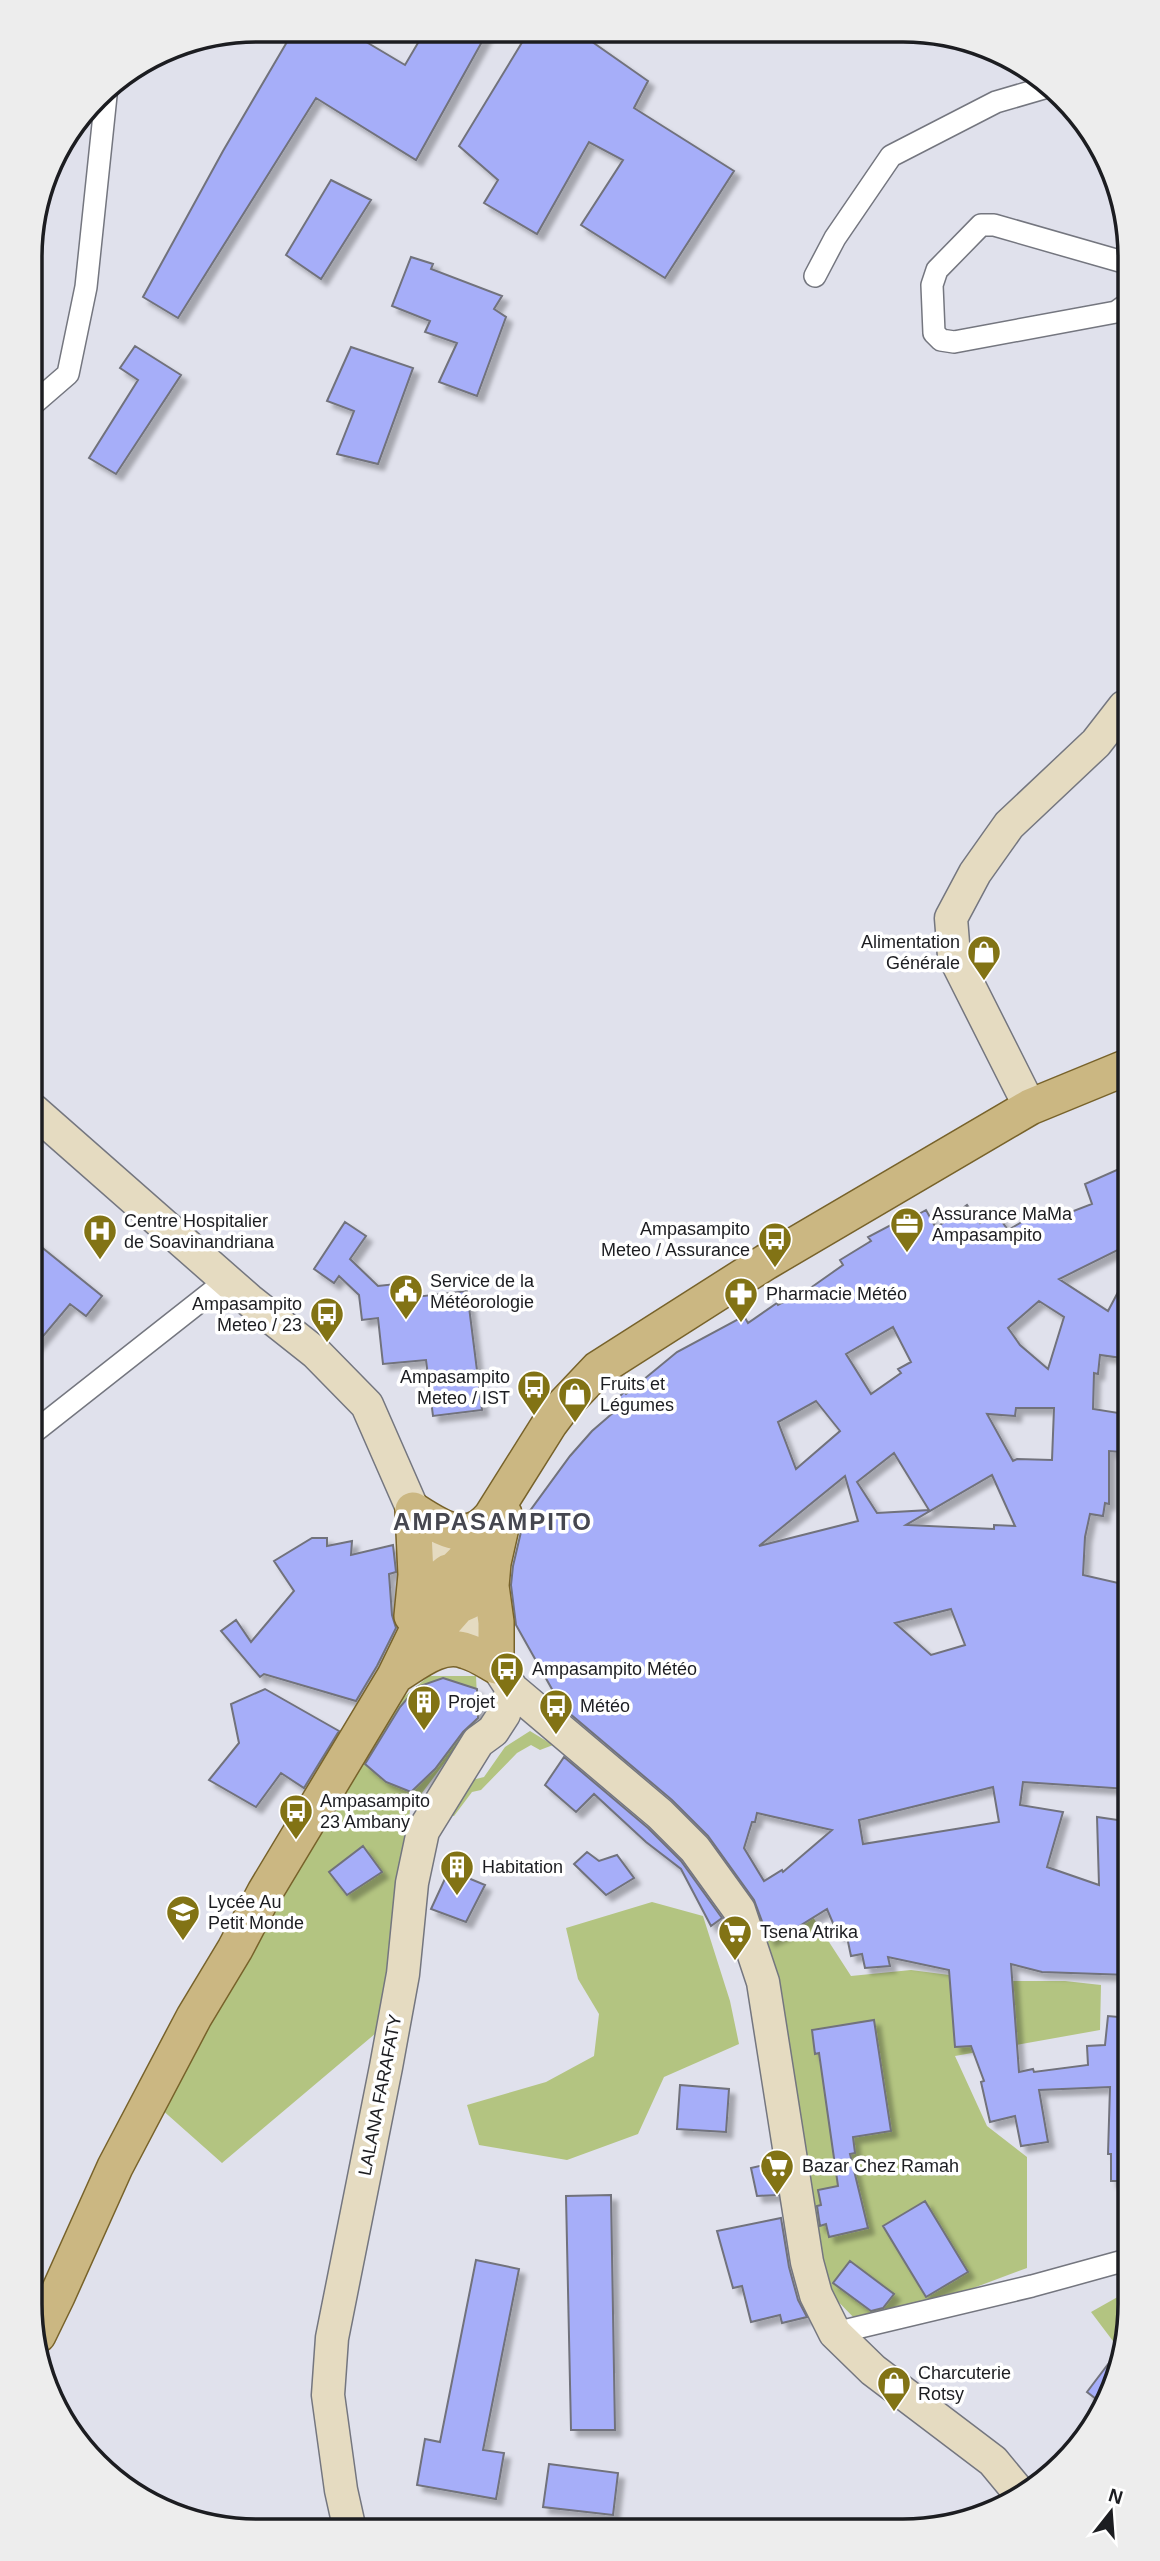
<svg xmlns="http://www.w3.org/2000/svg" width="1160" height="2561" viewBox="0 0 1160 2561" font-family="Helvetica,sans-serif">
	<style>
		.green { fill: #b3c481 }
		.building { fill: #a6aef9; stroke: #71727c; stroke-width: 2; fill-rule: evenodd; filter: url(#shadow) }
		.lines { fill: none; stroke-linecap: round; stroke-linejoin: round }
		.street-casing { stroke: #74767f; stroke-width: 24 }
		.secondary-casing { stroke: #74767f; stroke-width: 35 }
		.primary-casing { stroke: #77622a; stroke-width: 38 }
		.street { stroke: #fff; stroke-width: 21 }
		.secondary { stroke: #e5dbc1; stroke-width: 32 }
		.primary { stroke: #cbb782; stroke-width: 35 }
		.labels { text-anchor: middle; dominant-baseline: central; stroke-width: 7; stroke-linejoin: round; paint-order: stroke }
		.poi-label { font-size: 18px; fill: #1c1d21; stroke: #fff; text-anchor: start }
		.street-label { font-size: 18px; fill: #1c1d21; stroke: #fff }
		.district-label { font-size: 24px; font-weight: bold; letter-spacing: 2px; fill: #464750; stroke: #fff }
		.rim { fill: none; stroke: #1c1d21; stroke-width: 3.5 }
	</style>
	<defs>
		<filter id="shadow"><feDropShadow dx="6" dy="6" stdDeviation="2" flood-color="#0004"/></filter>
	</defs>
	<rect width="100%" height="100%" fill="#e0e1ec"/>
	<path class="green" d="M429,1676H476L478,1718L410,1809L395,2017L222,2163L151,2100L394,1705Z
		M530,1731L553,1745L540,1750L531,1745L517,1753L481,1790L472,1792L454,1816H444L468,1781L484,1777L505,1747Z
		M652,1902L703,1916L730,2001L739,2044L664,2077L638,2134L567,2160L479,2145L467,2105L546,2082L594,2056L599,2014L578,1979L566,1928Z
		M809,1911L851,1976L911,1970L995,1981H1065L1101,1985L1100,2030L955,2056L987,2126L1027,2157V2268L909,2312L858,2322L823,2286L754,1917Z
		M1130,2290V2319L1122,2353L1091,2312Z"/>
	<path class="building" d="M294,30H346L405,65L425,31H488L416,160L316,98L178,318L143,297L223,151Z
		M529,31L578,32L648,81L634,108L734,171L665,278L581,225L623,160L589,142L537,234L484,203L498,180L459,146Z
		M331,180L371,200L321,279L286,255Z
		M411,257L433,264L431,269L502,296L494,309L506,317L477,396L439,382L457,343L425,332L430,321L392,306Z
		M135,346L181,375L116,474L89,458L138,380L120,368Z
		M351,347L413,368L378,464L337,454L354,411L327,401Z
		M1119,1169L1126,1184V1246L1059,1279L1108,1311L1126,1277V1318L1122,1358L1100,1355L1098,1374L1094,1373L1093,1409L1125,1414L1122,1452L1109,1451V1504L1105,1503L1103,1516L1090,1514L1085,1537L1083,1575L1127,1585L1128,1789L1023,1782L1020,1805L1063,1812L1047,1867L1099,1885L1097,1817L1125,1821L1129,1975L1042,1972L1011,1964L1019,2072L1033,2069L1034,2072L1088,2065L1087,2046L1105,2045L1108,2016L1129,2018V2181H1111V2154H1108L1110,2087L1039,2090L1048,2142L1021,2146L1015,2116L990,2122L981,2082L984,2081L971,2046L955,2047L949,1970L888,1957L890,1966L865,1968L862,1954L851,1956L846,1932L838,1935L827,1909L793,1930L769,1940L754,1900L708,1836L672,1800L562,1707L516,1625L511,1585L513,1566L524,1519L570,1456L592,1431L614,1412L609,1407L624,1392L626,1394L677,1352L744,1316L748,1323L777,1303L778,1305L809,1289L843,1265L840,1260L871,1241L868,1237L906,1217L908,1220L926,1210L936,1228L967,1205L980,1223L995,1212L1008,1230L1051,1205L1058,1217L1092,1204L1085,1184ZM1039,1301L1064,1317L1048,1369L1020,1345L1008,1328ZM893,1327L911,1362L898,1369L901,1373L871,1394L846,1354ZM816,1401L840,1431L796,1469L778,1422ZM1016,1408H1054L1052,1460L1017,1459L1013,1461L987,1414L1015,1416ZM894,1453L929,1510L877,1513L857,1482ZM992,1475L1015,1526L994,1525V1529L906,1525ZM845,1476L858,1521L759,1546ZM951,1609L965,1645L931,1655L895,1623ZM993,1787L999,1822L863,1844L859,1820ZM757,1813L832,1830L783,1872L782,1870L764,1881L744,1848L752,1822H755Z
		M345,1222L366,1236L350,1259L378,1286L405,1283L407,1298L467,1291L482,1410L433,1416L426,1360L383,1364L378,1318L362,1320L359,1295L339,1276L334,1283L314,1269Z
		M34,1241L102,1296L86,1316L70,1304L34,1347Z
		M312,1538H327V1546L352,1541L351,1555L393,1545L396,1572L389,1574L392,1615L396,1628L377,1666L356,1701L264,1674L260,1677L221,1631L236,1620L251,1642L294,1591L274,1561Z
		M443,1678L477,1689L478,1718L463,1732L435,1769L411,1792L386,1782L365,1764L400,1707L417,1687Z
		M265,1689L339,1731L304,1788L281,1773L256,1807L209,1780L239,1743L231,1704Z
		M564,1757L648,1828L681,1861L722,1918L711,1926L681,1869L646,1842L594,1794L576,1812L545,1785Z
		M363,1846L382,1872L347,1895L329,1872Z
		M587,1852L599,1861L617,1855L634,1878L606,1895L574,1864Z
		M449,1870L485,1885L466,1922L431,1909Z
		M874,2020L891,2131L853,2137L855,2153L850,2154L868,2228L829,2237L826,2224L820,2226L817,2206L821,2205L818,2190L838,2186L819,2053L815,2054L812,2030Z
		M680,2085L729,2089L726,2132L677,2129Z
		M773,2163L778,2195L757,2196L751,2168Z
		M611,2195L615,2430H571L566,2196Z
		M925,2201L968,2272L926,2297L883,2226Z
		M781,2218L789,2267L798,2300L807,2317L782,2323L780,2315L751,2322L742,2286L733,2288L717,2231Z
		M476,2260L519,2269L483,2450L504,2453L496,2499L417,2485L425,2439L440,2442Z
		M850,2261L894,2294L883,2308L871,2311L833,2283Z
		M1124,2343L1113,2391L1104,2405L1087,2392Z
		M549,2464L618,2473L613,2515L543,2507Z"/>
	<g class="lines">
		<g class="street-casing">
			<path id="street" d="M1123,262L994,225H981L937,270L932,285L934,333L941,340L954,342L1116,312L1123,307
				M815,276L835,238L891,156L996,102L1051,86
				M31,406L68,374L86,287L107,86
				M34,1432L227,1280
				M835,2333L1032,2286L1130,2259"/>
		</g>
		<g class="secondary-casing">
			<path id="secondary" d="M1030,1107L954,956L951,918L975,873L1009,825L1096,743L1124,707
				M33,1110L249,1300L316,1353L367,1405L413,1510L420,1533
				M414,1511L453,1571
				M458,1606L512,1689L660,1814L695,1849L739,1910L763,1982L807,2262L816,2295L835,2333L873,2370L993,2461L1022,2496
				M349,2526L341,2490L328,2395L332,2338L386,2067L403,1974L412,1883L423,1831L478,1742L493,1731L504,1714L512,1689"/>
		</g>
		<g class="primary-casing">
			<path id="primary" d="M413,1510C441,1528 468,1548 494,1513
				M412,1616L416,1575L413,1510
				M422,1647L458,1606L469,1601L485,1559
				M395,1676C415,1664 441,1641 466,1651C477,1654 487,1661 496,1666V1622L491,1586L493,1563L504,1514
				M38,2335L57,2296L115,2167L194,2017L235,1949L265,1892L395,1676L436,1592L438,1580L448,1572L453,1571L464,1560L550,1423L562,1407L598,1369L766,1262L1030,1107L1125,1068"/>
		</g>
		<use href="#street" class="street"/>
		<use href="#secondary" class="secondary"/>
		<use href="#primary" class="primary"/>
	</g>
	<defs>
		<g id="shop-pin" transform="scale(1.75)"><path d="M0 17L-7.5 6A9.5 9.5 0 1 1 7.5 6Z" fill="#827315" stroke="#fff"/><path d="M-5-2.5h2.3a2.7 3.5 0 0 1 5.4 0H5L5.5 6h-11ZM-1.5-2.5h3a1.5 2.3 0 0 0-3 0Z" fill="#fff"/></g>
		<g id="office-pin" transform="scale(1.75)"><path d="M0 17L-7.5 6A9.5 9.5 0 1 1 7.5 6Z" fill="#827315" stroke="#fff"/><path d="M-6-3h4V-5.5h4V-3h4V5H-6ZM-1-4.5V-3h2v-1.5ZM-6 0V1H6V0Z" fill="#fff"/></g>
		<g id="hospital-pin" transform="scale(1.75)"><path d="M0 17L-7.5 6A9.5 9.5 0 1 1 7.5 6Z" fill="#827315" stroke="#fff"/><path d="M-5-5h3v3.5h4V-5h3V5h-3V1.5h-4V5h-3Z" fill="#fff"/></g>
		<g id="bus-pin" transform="scale(1.75)"><path d="M0 17L-7.5 6A9.5 9.5 0 1 1 7.5 6Z" fill="#827315" stroke="#fff"/><path d="M-5-6H5V4H4V6H2V4H-2V6H-4V4H-5ZM-3.5-4V0h7V-4ZM-3.5 1.2v1.5H-2V1.2ZM2 1.2v1.5H3.5V1.2Z" fill="#fff"/></g>
		<g id="civic-pin" transform="scale(1.75)"><path d="M0 17L-7.5 6A9.5 9.5 0 1 1 7.5 6Z" fill="#827315" stroke="#fff"/><path d="M-.6-6.5H3V-4.5H.6V-3L4-1V1h2V6H-6V1h2V-1L-.6-3ZM-1.2 2.5V6h2.4V2.5Z" fill="#fff"/></g>
		<g id="pharmacy-pin" transform="scale(1.75)"><path d="M0 17L-7.5 6A9.5 9.5 0 1 1 7.5 6Z" fill="#827315" stroke="#fff"/><path d="M-2-6h4v4h4v4h-4v4h-4v-4h-4v-4h4Z" fill="#fff"/></g>
		<g id="building-pin" transform="scale(1.75)"><path d="M0 17L-7.5 6A9.5 9.5 0 1 1 7.5 6Z" fill="#827315" stroke="#fff"/><path d="M-4-6H4V6H1V3H-1V6H-4ZM-2.5-4.3h1.7v1.8h-1.7ZM.8-4.3h1.7v1.8H.8ZM-2.5-1h1.7V.8h-1.7ZM.8-1h1.7V.8H.8Z" fill="#fff"/></g>
		<g id="school-pin" transform="scale(1.75)"><path d="M0 17L-7.5 6A9.5 9.5 0 1 1 7.5 6Z" fill="#827315" stroke="#fff"/><path d="M0-5L7-2L0 1L-7-2ZM-4 1L0 2.5L4 1V4Q0 6-4 4Z" fill="#fff"/></g>
		<g id="supermarket-pin" transform="scale(1.75)"><path d="M0 17L-7.5 6A9.5 9.5 0 1 1 7.5 6Z" fill="#827315" stroke="#fff"/><path d="M-6-5.5h2.5l.6 2H6L4.5 2H-2.5L-4.4-4H-6ZM-1.5 3.2a1.3 1.3 0 1 0 .1 0ZM3 3.2a1.3 1.3 0 1 0 .1 0Z" fill="#fff"/></g>
	</defs>
	<g fill-rule="evenodd">
		<use href="#shop-pin" x="984" y="952"/>
		<use href="#office-pin" x="907" y="1224"/>
		<use href="#hospital-pin" x="100" y="1231"/>
		<use href="#bus-pin" x="775" y="1239"/>
		<use href="#civic-pin" x="406" y="1291"/>
		<use href="#pharmacy-pin" x="741" y="1294"/>
		<use href="#bus-pin" x="327" y="1314"/>
		<use href="#bus-pin" x="534" y="1387"/>
		<use href="#shop-pin" x="575" y="1394"/>
		<use href="#bus-pin" x="507" y="1669"/>
		<use href="#building-pin" x="424" y="1702"/>
		<use href="#bus-pin" x="556" y="1706"/>
		<use href="#bus-pin" x="296" y="1811"/>
		<use href="#building-pin" x="457" y="1867"/>
		<use href="#school-pin" x="183" y="1912"/>
		<use href="#supermarket-pin" x="735" y="1932"/>
		<use href="#supermarket-pin" x="777" y="2166"/>
		<use href="#shop-pin" x="894" y="2383"/>
	</g>
	<g class="labels">
		<g class="poi-label">
			<text x="960" y="942" text-anchor="end">Alimentation<tspan x="960" dy="21">Générale</tspan></text>
			<text x="932" y="1214">Assurance MaMa<tspan x="932" dy="21">Ampasampito</tspan></text>
			<text x="124" y="1221">Centre Hospitalier<tspan x="124" dy="21">de Soavinandriana</tspan></text>
			<text x="750" y="1229" text-anchor="end">Ampasampito<tspan x="750" dy="21">Meteo / Assurance</tspan></text>
			<text x="430" y="1281">Service de la<tspan x="430" dy="21">Météorologie</tspan></text>
			<text x="766" y="1294">Pharmacie Météo</text>
			<text x="302" y="1304" text-anchor="end">Ampasampito<tspan x="302" dy="21">Meteo / 23</tspan></text>
			<text x="510" y="1377" text-anchor="end">Ampasampito<tspan x="510" dy="21">Meteo / IST</tspan></text>
			<text x="600" y="1384">Fruits et<tspan x="600" dy="21">Légumes</tspan></text>
			<text x="532" y="1669">Ampasampito Météo</text>
			<text x="448" y="1702">Projet</text>
			<text x="580" y="1706">Météo</text>
			<text x="320" y="1801">Ampasampito<tspan x="320" dy="21">23 Ambany</tspan></text>
			<text x="482" y="1867">Habitation</text>
			<text x="208" y="1902">Lycée Au<tspan x="208" dy="21">Petit Monde</tspan></text>
			<text x="760" y="1932">Tsena Atrika</text>
			<text x="802" y="2166">Bazar Chez Ramah</text>
			<text x="918" y="2373">Charcuterie<tspan x="918" dy="21">Rotsy</tspan></text>
		</g>
		<g class="street-label">
			<text transform="translate(380 2095) rotate(-79)">LALANA FARAFATY</text>
		</g>
		<g class="district-label">
			<text x="493" y="1521">AMPASAMPITO</text>
		</g>
	</g>
	<path d="M0 0H1160V2561H0ZM257 42H903A215 215 0 0 1 1118 257V2304A215 215 0 0 1 903 2519H257A215 215 0 0 1 42 2304V257A215 215 0 0 1 257 42Z" fill="#ededed" fill-rule="evenodd"/>
	<path class="rim" d="M257 42H903A215 215 0 0 1 1118 257V2304A215 215 0 0 1 903 2519H257A215 215 0 0 1 42 2304V257A215 215 0 0 1 257 42Z"/>
	<g transform="translate(1111 2512) rotate(17)" stroke="#ffffff" stroke-width="5" paint-order="stroke">
	<path d="M0-5L12 26L0 18L-12 26Z" fill="#1c1d21"/>
	<text y="-10" font-size="19" font-weight="bold" text-anchor="middle" fill="#1c1d21">N</text>
	</g>
</svg>
